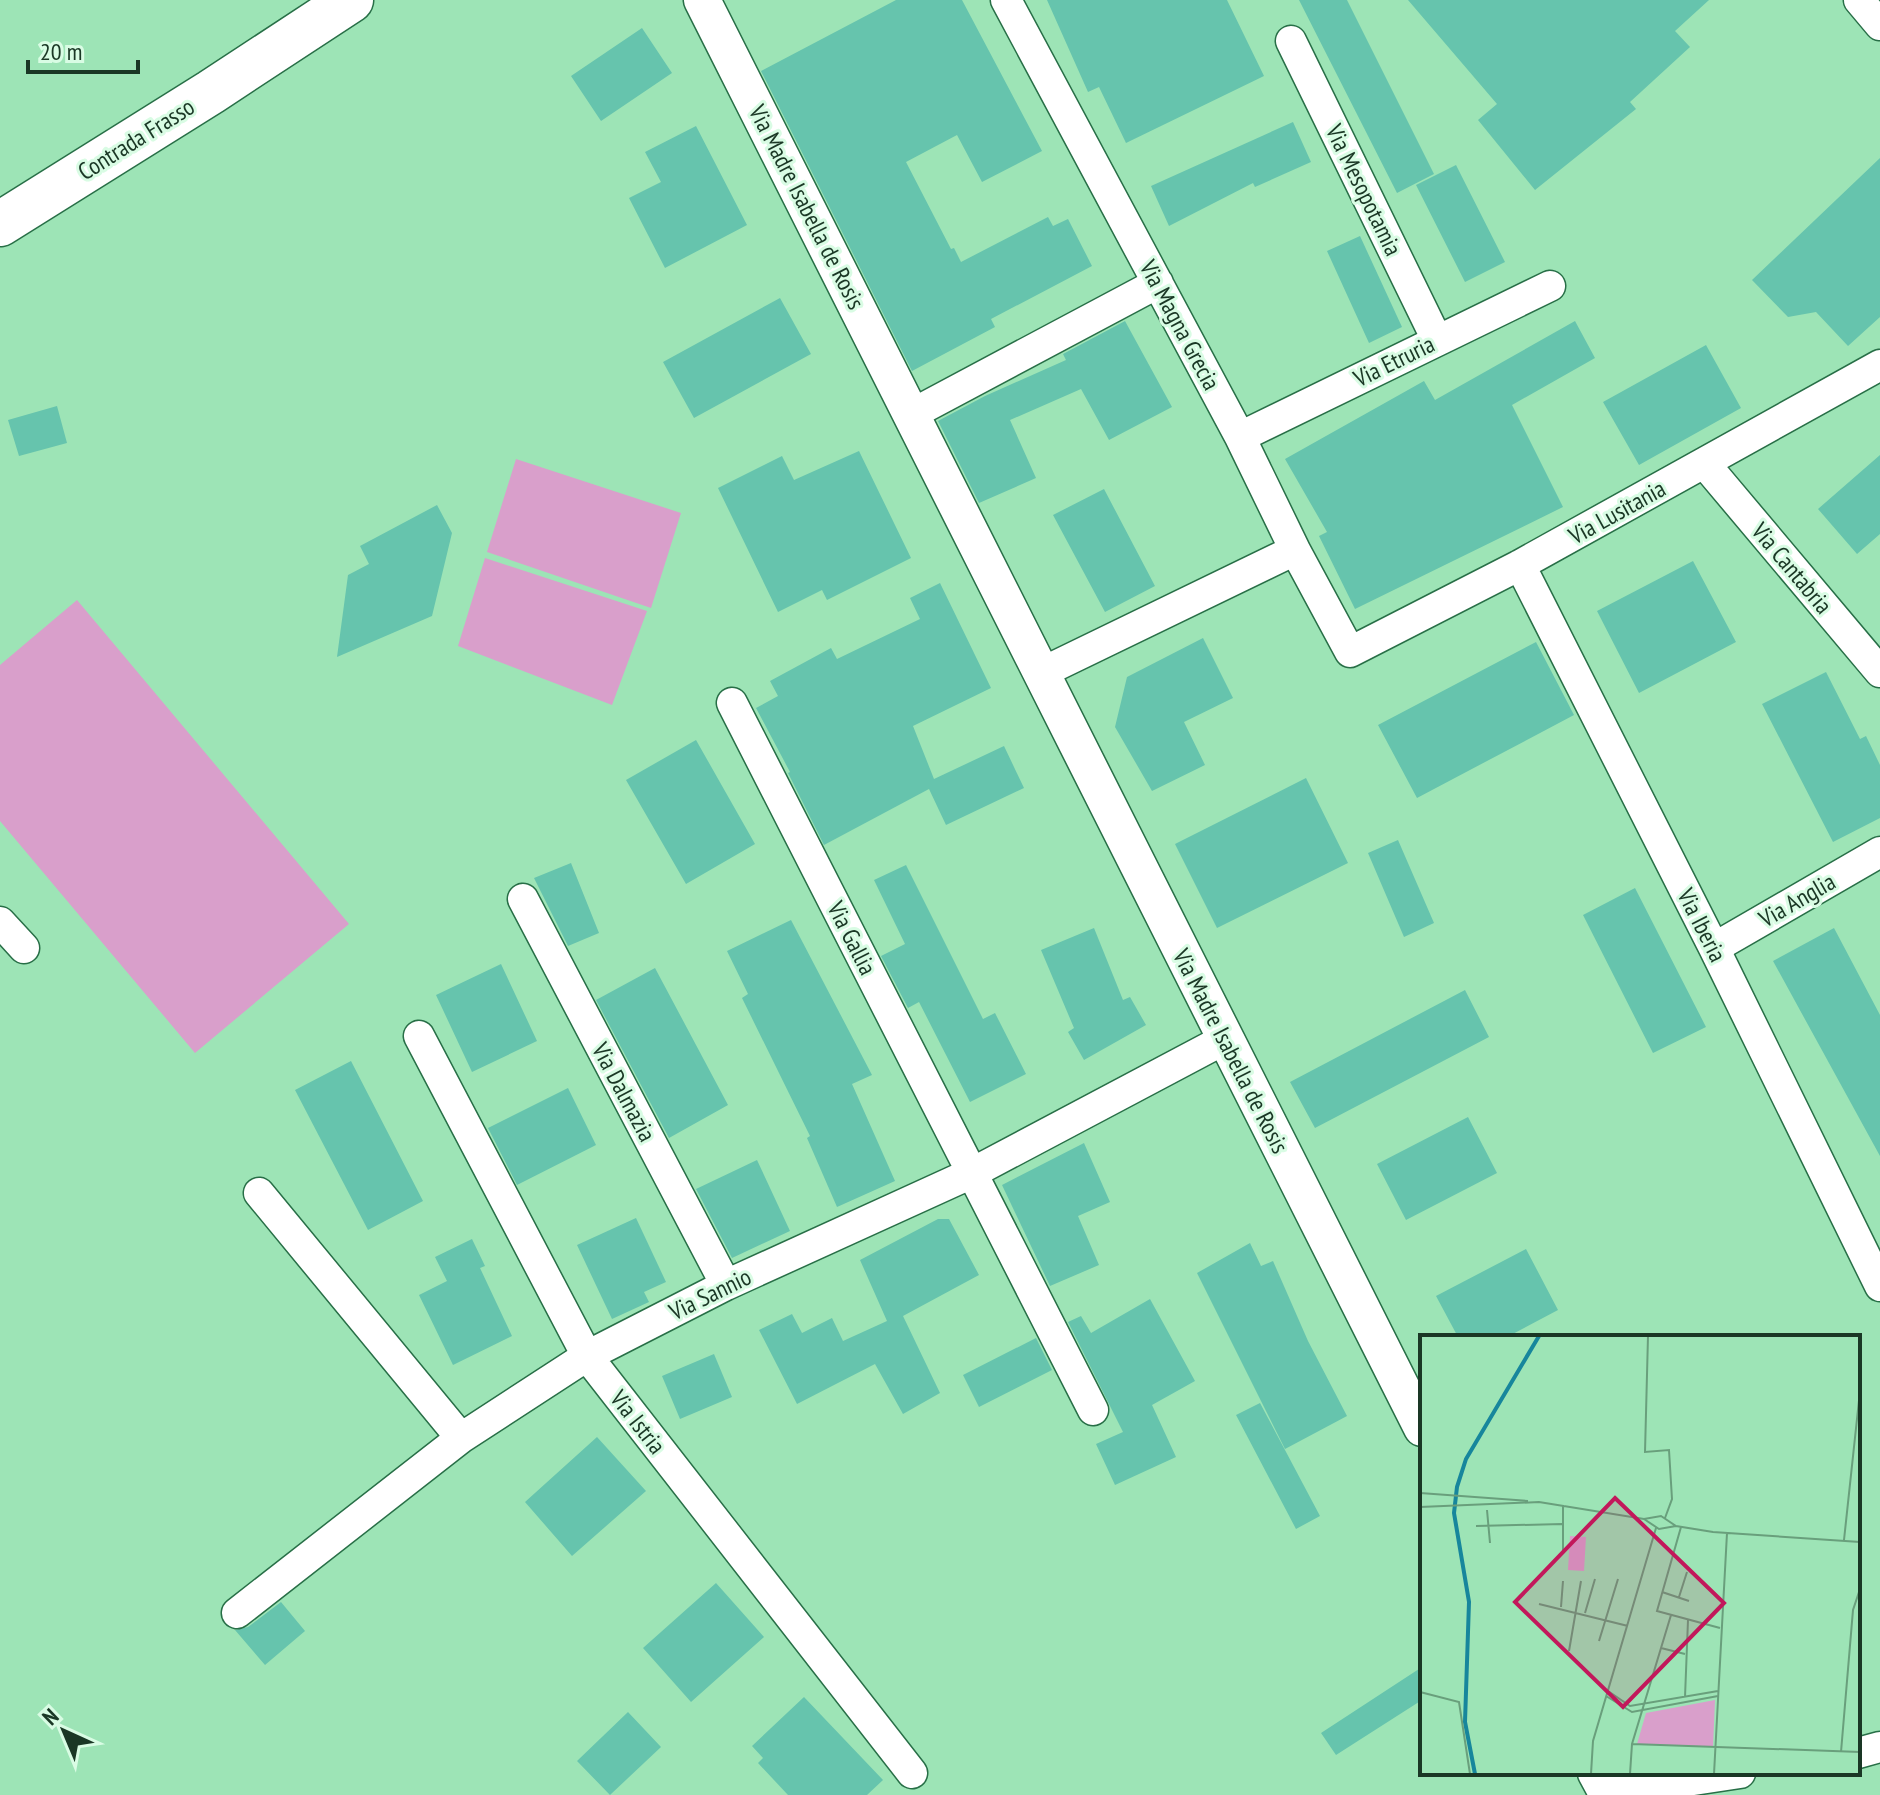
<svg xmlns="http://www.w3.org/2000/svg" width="1880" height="1795" viewBox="0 0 1880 1795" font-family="'PT Sans Narrow',sans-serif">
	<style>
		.green { fill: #d99fcb }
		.building { fill: #66c4ad }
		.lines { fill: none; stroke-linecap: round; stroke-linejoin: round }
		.minor-casing { stroke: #286f47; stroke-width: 33 }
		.tertiary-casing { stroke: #286f47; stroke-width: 39 }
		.primary-casing { stroke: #286f47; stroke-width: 47 }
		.minor { stroke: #fff; stroke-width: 30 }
		.tertiary { stroke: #fff; stroke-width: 36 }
		.primary { stroke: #fff; stroke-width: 44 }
		.labels { text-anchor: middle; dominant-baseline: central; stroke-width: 6; stroke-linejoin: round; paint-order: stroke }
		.street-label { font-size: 24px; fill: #1a3725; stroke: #d9fce4 }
		.inset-river { fill: none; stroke: #17869c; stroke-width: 4 }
		.inset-road { fill: none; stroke: #699f7c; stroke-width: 2 }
		.view { fill: #c2185b; fill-opacity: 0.15; stroke: #c2185b; stroke-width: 4 }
		.inset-edge { fill: none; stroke: #1a3725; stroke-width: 4 }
	</style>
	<rect width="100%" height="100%" fill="#9de4b6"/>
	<path class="green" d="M516,459L681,513L651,608L487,552Z
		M485,558L647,611L612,705L458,646Z
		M77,600L349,924L195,1053L0,821V665Z"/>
	<path class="building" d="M896,0H962L1042,151L982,182L957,135L906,162L951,249L954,248L961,262L1048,217L1053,226L1068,219L1092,266L991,319L995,327L912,371L761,71Z
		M1047,0H1227L1264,76L1126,143L1099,87L1088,92Z
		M1299,0H1347L1434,174L1397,193Z
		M1408,0H1709L1675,31L1690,47L1630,102L1636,109L1535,190L1478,120L1497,104Z
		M642,28L672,73L601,121L571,76Z
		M1293,122L1311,162L1255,187L1253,183L1169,226L1151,186Z
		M696,126L747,225L665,268L629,198L661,182L645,152Z
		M1880,158V317L1848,346L1816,312L1788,317L1752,280Z
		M1456,165L1505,262L1465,282L1416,185Z
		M1360,236L1402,327L1369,343L1327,251Z
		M780,298L811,354L694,418L663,362Z
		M1125,321L1172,407L1109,440L1081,389L1010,420L1036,478L979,503L938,421L985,396L1066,360L1063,354Z
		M1575,321L1595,358L1512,405L1563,507L1355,609L1319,536L1327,532L1285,459L1424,381L1435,400Z
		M1706,345L1741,408L1639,465L1603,402Z
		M57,406L67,443L19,456L8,420Z
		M859,451L911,558L827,600L822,590L778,612L718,488L782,456L794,480Z
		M1880,455V534L1857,554L1818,509Z
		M1104,489L1155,586L1105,612L1053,515Z
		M437,505L452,533L432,616L337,657L348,575L369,564L360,546Z
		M1693,561L1736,642L1639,693L1597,611Z
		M940,583L991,688L913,726L934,779L1004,746L1024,788L946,825L929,789L824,845L788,773L790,772L756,708L778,696L770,681L831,648L837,659L920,619L910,598Z
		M1203,638L1233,698L1184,722L1205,765L1152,791L1115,727L1127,677Z
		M1536,642L1574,715L1417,798L1378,725Z
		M1826,672L1860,739L1866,736L1880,765V818L1833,842L1762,704Z
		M696,740L755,844L686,884L626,780Z
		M1306,778L1348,863L1217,928L1175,844Z
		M1398,840L1434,923L1404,937L1368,853Z
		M571,863L599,933L568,946L534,878Z
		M906,865L983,1019L995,1013L1026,1074L970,1102L919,1002L908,1008L881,956L905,944L874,880Z
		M1635,888L1706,1027L1653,1053L1583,915Z
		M791,920L872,1075L852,1084L895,1181L837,1207L807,1138L810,1136L742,998L748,994L727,951Z
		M1094,928L1123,1000L1130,997L1146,1025L1084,1060L1068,1032L1074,1028L1041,950Z
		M1834,928L1880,1015V1156L1773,961Z
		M501,964L537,1041L472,1072L436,995Z
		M655,968L728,1105L669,1138L596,1000Z
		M1465,990L1489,1037L1315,1128L1290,1082Z
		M351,1061L423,1201L368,1230L295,1090Z
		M568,1088L596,1145L517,1185L488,1128Z
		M1468,1117L1497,1173L1406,1220L1377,1164Z
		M1084,1143L1110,1202L1078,1216L1099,1265L1050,1286L1002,1185Z
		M757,1160L790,1231L732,1258L696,1189Z
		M636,1218L666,1282L644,1292L649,1302L612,1319L577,1245Z
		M938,1219H949L979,1275L903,1316L940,1393L903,1414L875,1364L797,1404L759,1330L792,1314L802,1333L832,1318L843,1341L887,1321L860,1260Z
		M472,1239L485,1266L480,1268L512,1336L453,1365L419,1295L447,1281L435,1257Z
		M1250,1243L1261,1266L1273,1261L1308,1341L1347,1416L1285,1449L1197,1273Z
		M1526,1249L1558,1310L1507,1337H1458L1436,1296Z
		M1150,1299L1195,1381L1152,1405L1176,1457L1115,1485L1096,1444L1123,1432L1068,1322L1081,1316L1091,1333Z
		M1036,1338L1052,1370L979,1407L963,1375Z
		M714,1354L732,1397L680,1419L662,1376Z
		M1260,1403L1320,1516L1296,1529L1236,1415Z
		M597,1437L646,1491L572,1556L525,1502Z
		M716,1583L764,1637L691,1702L643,1648Z
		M281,1602L305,1631L265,1665L235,1630L248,1627Z
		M1422,1667V1700L1336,1755L1321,1733Z
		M804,1697L883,1780L867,1795H788L758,1763L763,1758L752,1746Z
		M628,1712L661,1747L610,1795L577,1761Z"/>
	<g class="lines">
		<g class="minor-casing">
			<path id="minor" d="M1006,0L1240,437L1295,550L1350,652L1520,565L1880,365
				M1859,0L1880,25
				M1291,41L1437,340
				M912,414L1158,283
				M1240,437L1550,286
				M1705,464L1880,672
				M1520,565L1714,948L1880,1286
				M1041,673L1295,550
				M732,703L1093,1410
				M523,899L726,1285
				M0,922L24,948
				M1714,948L1880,852
				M419,1036L587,1356L912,1773
				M259,1193L461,1438
				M237,1613L461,1438L587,1356L726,1285L972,1173L1225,1039
				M1858,1753L1880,1747
				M1606,1793L1740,1773"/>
		</g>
		<g class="tertiary-casing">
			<path id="tertiary" d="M702,0L1422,1428
				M1596,1773L1608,1795"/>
		</g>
		<g class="primary-casing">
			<path id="primary" d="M0,224L211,92L351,0"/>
		</g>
		<use href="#minor" class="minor"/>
		<use href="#tertiary" class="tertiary"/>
		<use href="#primary" class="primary"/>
	</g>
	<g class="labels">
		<g class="street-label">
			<text transform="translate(136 139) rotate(-32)">Contrada Frasso</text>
			<text transform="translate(1364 190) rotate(64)">Via Mesopotamia</text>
			<text transform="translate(807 207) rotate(63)">Via Madre Isabella de Rosis</text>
			<text transform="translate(1180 325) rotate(62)">Via Magna Grecia</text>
			<text transform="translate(1394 361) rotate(-26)">Via Etruria</text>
			<text transform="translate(1617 512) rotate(-29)">Via Lusitania</text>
			<text transform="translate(1792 568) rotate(50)">Via Cantabria</text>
			<text transform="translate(1797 900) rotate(-30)">Via Anglia</text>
			<text transform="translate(1702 925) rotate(63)">Via Iberia</text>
			<text transform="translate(852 938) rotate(63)">Via Gallia</text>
			<text transform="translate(1231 1051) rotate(63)">Via Madre Isabella de Rosis</text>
			<text transform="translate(624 1092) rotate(62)">Via Dalmazia</text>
			<text transform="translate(710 1294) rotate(-26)">Via Sannio</text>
			<text transform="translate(638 1422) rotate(52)">Via Istria</text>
		</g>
	</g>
	<g transform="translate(1420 1335)">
		<rect width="440" height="440" fill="#9de4b6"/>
		<path d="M150,201L166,202L164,236L148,235ZM295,365L293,412L217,409L226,378Z" fill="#d99fcb"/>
		<path class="inset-river" d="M55,439L45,387L49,267L34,178L37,152L46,124L119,1"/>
		<path class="inset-road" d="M228,1L225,117L249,115L252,164L245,183M0,158L108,166M143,170V219M0,172L119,167L224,184L241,181L256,191L293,197L440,207M67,175L70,208M224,184L239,194L256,191M56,191L142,189M261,192L237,276L300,293M424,205L440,56M242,257L269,266M259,262L267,237M119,269L208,291M141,272L143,246M165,278L175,244M179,306L198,244M241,313L265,319M149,316L161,246M188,356L210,371L298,356M0,357L39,367L50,439M186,361L212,377L298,361M265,362L268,285M212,409L440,417M421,417L433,275L440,254M171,439L173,406L236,193M210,439L212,409L251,280M294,439L307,198"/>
		<path class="view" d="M195,163L304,268L203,372L95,267Z"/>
		<rect width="440" height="440" class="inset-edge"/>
	</g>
	<g transform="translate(64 1731) rotate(316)" stroke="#d9fce4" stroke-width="6" paint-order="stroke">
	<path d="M0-6L14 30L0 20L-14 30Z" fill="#1a3725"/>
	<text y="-12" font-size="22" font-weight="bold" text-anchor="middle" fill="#1a3725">N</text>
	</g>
	<path d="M28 60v12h110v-12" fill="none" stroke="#1a3725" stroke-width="4"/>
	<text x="40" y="60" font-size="24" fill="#1a3725" stroke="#d9fce4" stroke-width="6" paint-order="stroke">20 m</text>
</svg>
